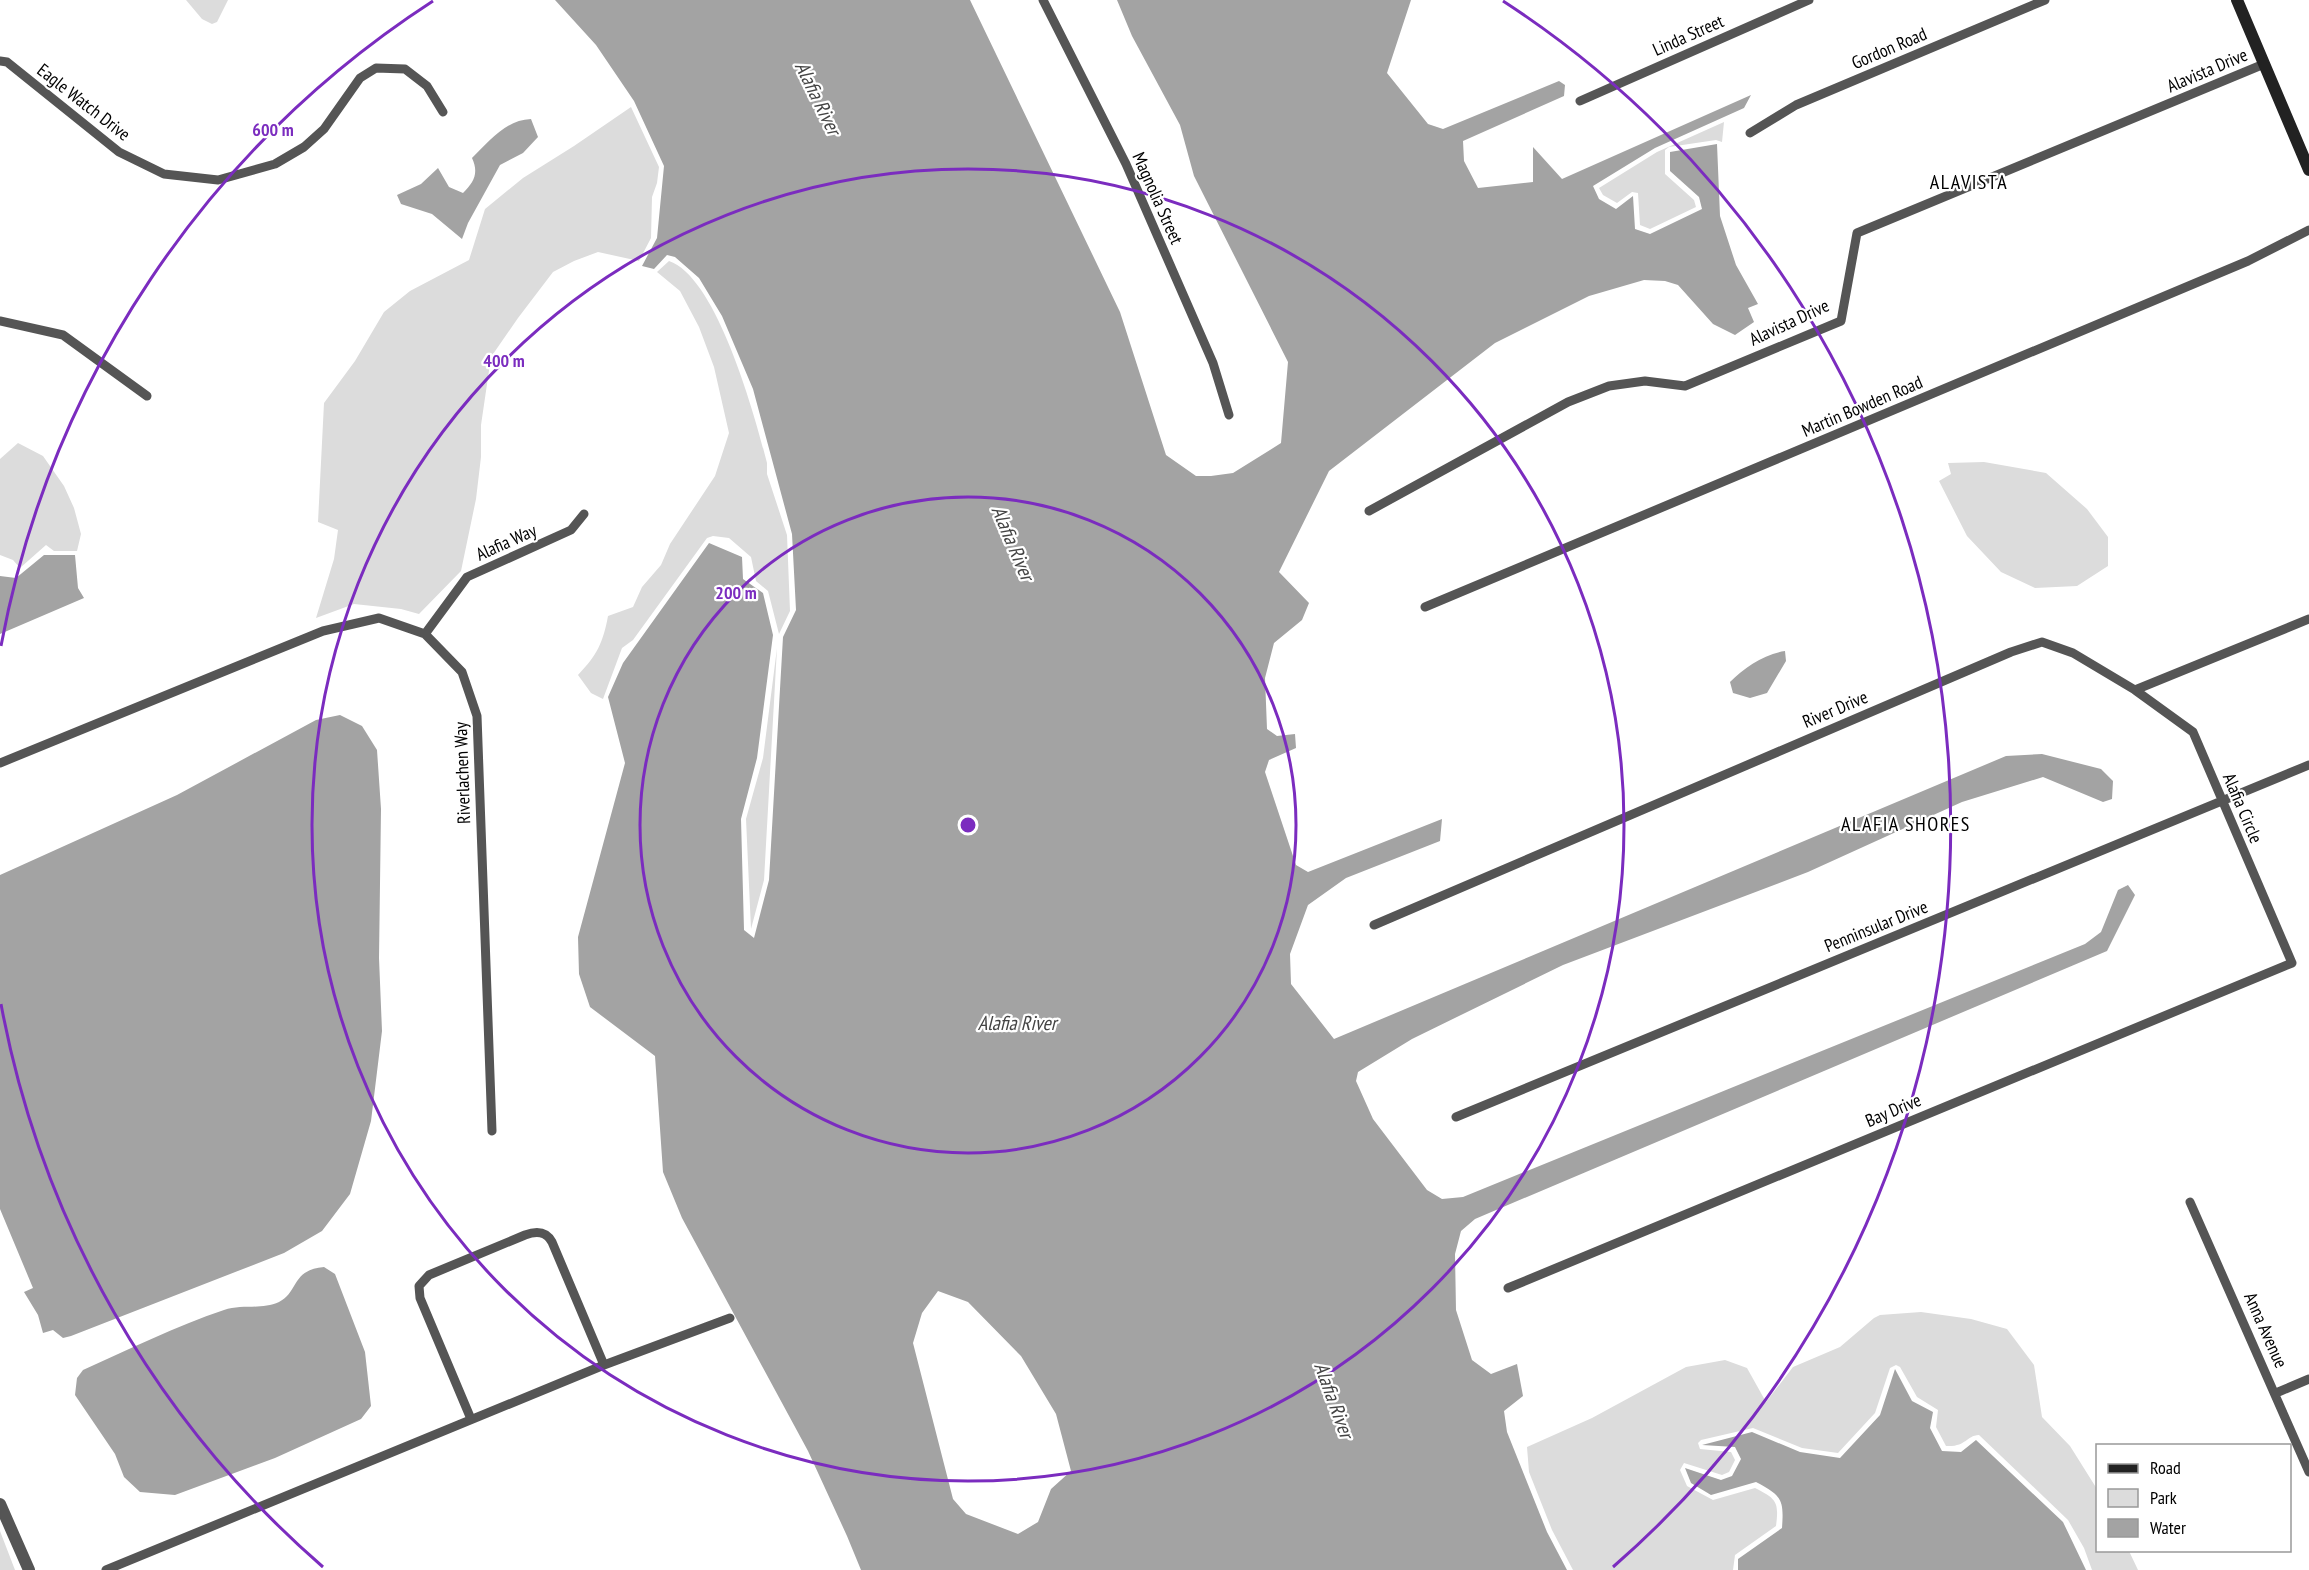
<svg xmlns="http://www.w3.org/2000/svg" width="2309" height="1570" viewBox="0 0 2309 1570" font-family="'PT Sans Narrow',sans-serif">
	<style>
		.green { fill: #dcdcdc }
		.water { fill: #a3a3a3; fill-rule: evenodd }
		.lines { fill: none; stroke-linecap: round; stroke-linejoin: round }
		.minor { stroke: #555; stroke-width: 9 }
		.tertiary { stroke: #555; stroke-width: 12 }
		.secondary { stroke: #222; stroke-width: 12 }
		.ring { fill: none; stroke: #7b2cbf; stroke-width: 3 }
		.labels { text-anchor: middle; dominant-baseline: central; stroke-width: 4.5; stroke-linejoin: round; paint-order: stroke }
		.street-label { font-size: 18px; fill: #000; stroke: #fff }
		.water-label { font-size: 20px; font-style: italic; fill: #444; stroke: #fff }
		.neighbourhood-label { font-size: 20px; letter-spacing: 1.5px; fill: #000; stroke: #fff }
		.centre { fill: #7b2cbf; stroke: #fff; stroke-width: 3 }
		.ring-label { font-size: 18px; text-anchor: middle; font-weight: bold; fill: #7b2cbf; stroke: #fff; stroke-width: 4.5; stroke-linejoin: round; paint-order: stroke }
	</style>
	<rect width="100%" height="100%" fill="#fff"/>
	<path class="green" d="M186,0H228L217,22L212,24L202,19Z
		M631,107L659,167L657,183L652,197L651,238L639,261L598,252L574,261L553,272L518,318L491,357L481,425V457L476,499L461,571L419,614L401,609L354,604L316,618L334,559L338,530L318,522L324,403L355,361L384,312L410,291L469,260L485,209L523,178L574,146Z
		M1724,122L1722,142L1716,140L1669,147L1665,150V174L1694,200L1696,207L1650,229L1640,225L1638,193L1632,192L1617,203L1603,195L1599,188L1657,152Z
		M669,261C717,277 755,416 767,463V474L787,535L790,611L779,634L768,591L756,581L751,557L729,538L713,536L707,538L633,640L622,648L603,699L591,693L578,675C597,655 603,643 608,616L633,607L642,587L661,565L670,544L715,476L729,433L714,367L699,327L680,291L657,272Z
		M18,443L43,456L64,486L74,508L81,534L77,551H54L46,545L20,568L13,560L0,555V459Z
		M1984,462L2046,473L2087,509L2108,537V566L2077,586L2035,588L2001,572L1967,536L1939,481L1951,474L1948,463Z
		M777,648L764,880L751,929L746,819L763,758Z
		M1921,1312L1971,1319L2007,1329L2034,1365L2042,1417L2070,1446L2097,1489L2098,1550L2129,1551L2138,1570H2092L2084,1548L2068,1520L1979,1435C1965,1436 1967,1447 1946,1446L1936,1427L1938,1410L1917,1397L1900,1367L1896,1365L1890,1368L1875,1413L1838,1453L1802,1448L1753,1428L1701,1440L1698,1443L1700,1449L1731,1452L1735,1460L1729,1472L1722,1475L1684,1463L1680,1470L1687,1486L1713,1500L1755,1488C1777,1499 1779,1502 1776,1526L1735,1555L1733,1570H1573L1552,1530L1529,1472L1527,1447L1592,1418L1686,1367L1725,1360L1747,1368L1766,1402L1793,1367L1840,1347L1874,1318L1880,1315Z
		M0,1531L15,1570H0Z"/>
	<path class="water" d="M555,0H970L1120,312L1166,455L1196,476H1211L1233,473L1281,443L1288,362L1194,176L1180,125L1132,36L1117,0H1411L1387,73L1428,124L1443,129L1559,81L1565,85L1564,96L1463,141L1464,161L1478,188L1533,182V147L1562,179L1751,95L1744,108L1655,148L1593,186L1599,199L1616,209L1633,196L1635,229L1650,234L1702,209L1699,197L1670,171V152L1717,144L1720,216L1736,265L1758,304L1748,308L1754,322L1735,335L1713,324L1678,285L1665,281L1644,280L1589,296L1495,343L1329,471L1279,572L1309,603L1302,620L1274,643L1265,678L1267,729L1277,736L1295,734L1296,748L1269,760L1265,772L1296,865L1308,872L1442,819L1440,841L1346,878L1308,905L1290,954L1291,984L1334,1039L2006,756L2042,754L2101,769L2113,781L2112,799L2103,802L2043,777L1962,802L1808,872L1563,965L1412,1039L1358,1072L1356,1081L1373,1119L1427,1190L1442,1199L1463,1197L2085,944L2101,932L2118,890L2128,885L2135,895L2107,951L1475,1219L1461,1231L1455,1254L1456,1310L1472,1360L1491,1374L1517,1364L1523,1396L1504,1411L1507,1432L1547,1532L1567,1570H861L847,1536L808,1451L682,1218L663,1172L655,1056L590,1007L579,974L578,937L625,763L608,697L623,663L709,543L742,557L743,579L763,593L773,635L757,758L741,819L744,930L754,938L769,880L783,637L796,610L792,534L753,389L722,316L699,278L675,257L667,255L654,269L642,266L657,238L664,166L634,101L596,45ZM938,1291L968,1302L1021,1356L1056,1414L1071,1471L1051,1489L1038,1522L1018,1534L966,1514L953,1499L913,1343L922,1313Z
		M531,119L538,137L523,153L500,165L468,223L462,239L432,214L401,204L397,195L421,184L438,168L449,187L463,193C474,182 479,173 472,158C489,142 505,120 531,119Z
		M44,555H75L78,588L84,598L0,634V576L16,578Z
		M1785,651L1786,661L1767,693L1750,698L1733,693L1730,682C1744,668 1764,654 1785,651Z
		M340,715L362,726L377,750L381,809L379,958L382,1031L371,1121L350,1194L322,1231L284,1253L71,1336L63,1338L53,1330L43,1333L38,1315L24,1292L33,1288L0,1209V875L177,795L316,720Z
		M324,1267L335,1274L365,1352L371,1406L361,1419L275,1458L175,1495L140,1492L124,1477L115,1454L75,1395L77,1378L83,1370C130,1349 176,1326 224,1310C242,1304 262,1310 279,1302C299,1292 291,1270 324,1267Z
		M1895,1369L1912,1401L1933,1412L1930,1428L1942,1451L1961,1452L1976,1440L2063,1522L2086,1570H1738V1559L1782,1528C1784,1499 1782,1496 1756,1482L1711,1495L1691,1483L1685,1468L1721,1480L1732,1476L1741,1459L1735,1447L1702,1445L1752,1432L1800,1452L1840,1458L1880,1415Z"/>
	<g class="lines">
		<path class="minor" d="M1043,0L1126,164L1213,363L1229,415
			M0,61L7,62L119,152L164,174L218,180L275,164L304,147L324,129L360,78L376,68L405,69L427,86L443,112
			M1580,101L1809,0
			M1750,133L1796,105L2045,0
			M0,321L63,335L147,396
			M1369,511L1568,402L1609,386L1645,381L1685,386L1841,321L1857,233L2264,64
			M1425,607L2248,261L2309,230
			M425,634L467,577L571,530L584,514
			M0,763L323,631L379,618L425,634L462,672L477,716L492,1131
			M1374,925L2011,652L2042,642L2073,653L2135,690L2309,619
			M1456,1117L2309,765
			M2190,1202L2309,1472
			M1508,1288L2292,963L2193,732L2135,690
			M2276,1393L2309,1379
			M471,1419L420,1298L419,1286L429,1275L525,1235C536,1231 546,1231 552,1242L604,1365
			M106,1570L604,1365L730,1318"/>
		<path class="tertiary" d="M0,1504L29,1570"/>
		<path class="secondary" d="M2237,0L2309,170"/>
	</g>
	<g class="ring">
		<circle cx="968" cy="825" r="328"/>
		<circle cx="968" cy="825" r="656"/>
		<path d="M323 1567A983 983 0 0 1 1 1004M1 646A983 983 0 0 1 433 1M1503 1A983 983 0 0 1 1613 1567"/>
	</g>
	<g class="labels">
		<g class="street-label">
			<text transform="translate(1688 35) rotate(-24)">Linda Street</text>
			<text transform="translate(1889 48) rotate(-23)">Gordon Road</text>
			<text transform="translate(2207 70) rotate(-23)">Alavista Drive</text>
			<text transform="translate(84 102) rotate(38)">Eagle Watch Drive</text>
			<text transform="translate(1158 198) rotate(66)">Magnolia Street</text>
			<text transform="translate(1789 322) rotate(-25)">Alavista Drive</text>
			<text transform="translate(1862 406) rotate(-23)">Martin Bowden Road</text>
			<text transform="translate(506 542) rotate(-24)">Alafia Way</text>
			<text transform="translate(1835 709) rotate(-23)">River Drive</text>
			<text transform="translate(462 773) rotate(-92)">Riverlachen Way</text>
			<text transform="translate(2243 808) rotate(67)">Alafia Circle</text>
			<text transform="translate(1876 926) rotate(-22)">Penninsular Drive</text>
			<text transform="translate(1893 1110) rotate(-23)">Bay Drive</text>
			<text transform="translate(2266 1330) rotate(66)">Anna Avenue</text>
		</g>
		<g class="water-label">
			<text transform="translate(818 98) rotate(64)">Alafia River</text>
			<text transform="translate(1013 543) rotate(67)">Alafia River</text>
			<text x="1017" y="1023">Alafia River</text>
			<text transform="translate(1334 1400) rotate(70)">Alafia River</text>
		</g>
		<g class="neighbourhood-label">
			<text x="1969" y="182">ALAVISTA</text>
			<text x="1906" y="824">ALAFIA SHORES</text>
		</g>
	</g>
	<circle cx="968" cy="825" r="9" class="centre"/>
	<g class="ring-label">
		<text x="273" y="136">600 m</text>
		<text x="504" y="367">400 m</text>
		<text x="736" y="599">200 m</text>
	</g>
	<rect x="2096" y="1444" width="195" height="108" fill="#ffffff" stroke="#999999" stroke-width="1.5"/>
	<rect x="2108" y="1464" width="30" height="9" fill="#222222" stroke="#999999" stroke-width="1.5"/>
	<text x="2150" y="1474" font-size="18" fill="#000000">Road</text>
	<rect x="2108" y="1489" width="30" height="18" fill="#dcdcdc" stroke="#999999" stroke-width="1.5"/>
	<text x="2150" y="1504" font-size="18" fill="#000000">Park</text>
	<rect x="2108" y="1519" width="30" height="18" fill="#a3a3a3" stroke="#999999" stroke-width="1.5"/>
	<text x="2150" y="1534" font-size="18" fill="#000000">Water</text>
</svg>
